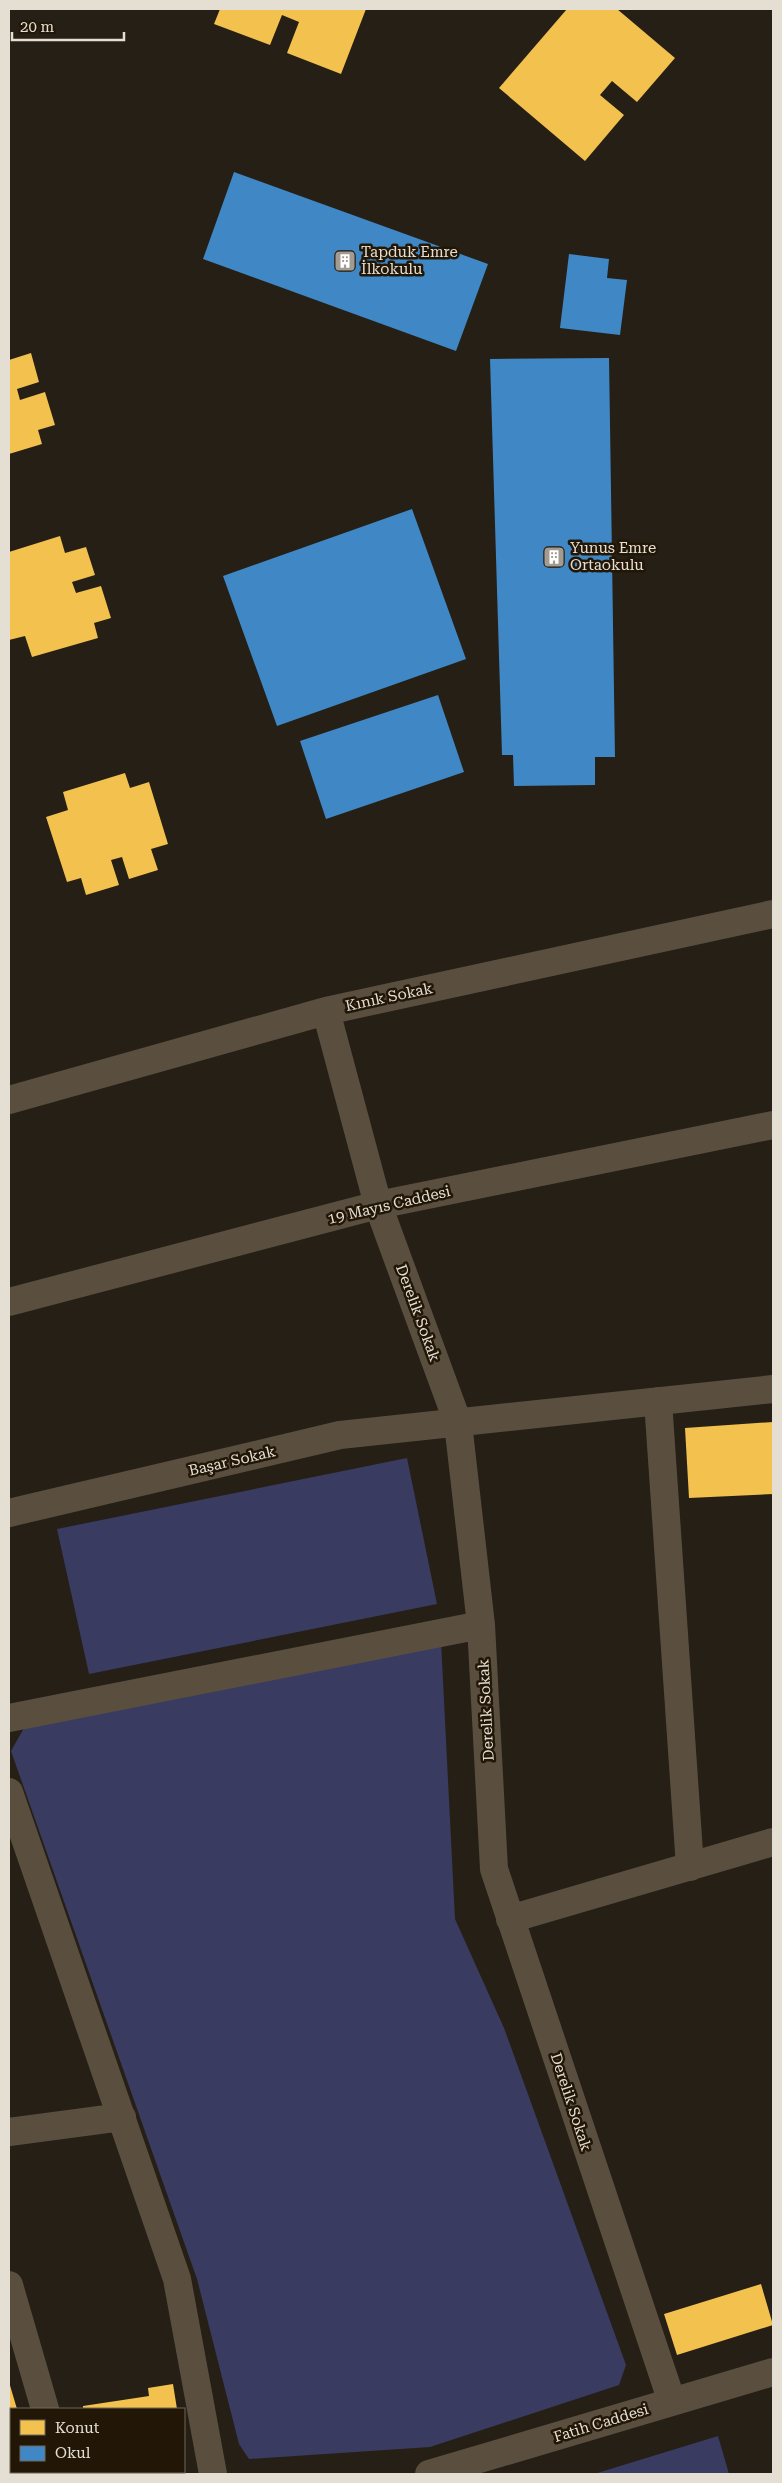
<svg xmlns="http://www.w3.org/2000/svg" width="782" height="2483" viewBox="0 0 782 2483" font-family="'Roboto Serif',serif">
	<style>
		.green { fill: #3a3b60 }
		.homes { fill: #f2c14e }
		.schools { fill: #3f88c5 }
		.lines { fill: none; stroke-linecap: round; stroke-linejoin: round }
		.minor { stroke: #5a4f3f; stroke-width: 28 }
		.labels { text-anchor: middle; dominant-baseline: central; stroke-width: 5; stroke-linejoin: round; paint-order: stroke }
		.poi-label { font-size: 15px; fill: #e5ded3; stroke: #221707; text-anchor: start }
		.street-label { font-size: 15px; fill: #e5ded3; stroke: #221707 }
	</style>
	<rect width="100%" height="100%" fill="#261f16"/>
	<path class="green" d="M407,1458L437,1604L89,1674L57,1529Z
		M441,1641L455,1919L504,2028L626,2365L619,2385L430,2447L249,2459L239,2444L197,2279L11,1751L24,1728Z
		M718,2436L729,2474H594Z"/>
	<path class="homes" d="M220,9H366L341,74L287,53L299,22L282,15L270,45L214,24Z
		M567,9H617L675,58L637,102L612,81L600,95L624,115L585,161L499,88Z
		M31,353L39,382L17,389L20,400L45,392L55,425L38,430L42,444L9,454V360Z
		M60,536L65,553L86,547L95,575L72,582L76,593L101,586L111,618L94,623L98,638L32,657L25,636L9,640V552Z
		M125,773L130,788L149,782L168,844L151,849L158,870L129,879L122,857L111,860L119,885L86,895L81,878L67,882L46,817L68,810L63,792Z
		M773,1422V1494L689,1498L685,1428Z
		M761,2284L773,2325L677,2355L664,2314Z
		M9,2382L17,2409H11V2472H36L37,2474H9Z
		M173,2384L177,2409H83V2406L149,2396L148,2388Z"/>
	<path class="schools" d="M234,172L488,264L456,351L203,259Z
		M569,254L609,259L607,278L627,280L620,335L560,328Z
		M609,358L615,757H595V785L514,786L513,755H502L490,359Z
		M412,509L466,659L277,726L223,576Z
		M438,695L464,772L326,819L300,741Z"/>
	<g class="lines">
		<path class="minor" d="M326,1011L378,1205L458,1423L481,1625L494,1869L672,2402
			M9,1100L326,1011L773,914
			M9,1302L378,1205L773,1125
			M658,1401L690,1867
			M9,1513L340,1435L773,1389
			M9,1718L481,1625
			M9,1792L177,2279L213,2474
			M510,1919L773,1842
			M9,2132L122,2117
			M9,2285L45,2409
			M62,2472L63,2474
			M429,2474L773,2372"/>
	</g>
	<defs>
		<g id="building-square" transform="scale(1.125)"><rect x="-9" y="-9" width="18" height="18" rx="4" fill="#a29b91" stroke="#221707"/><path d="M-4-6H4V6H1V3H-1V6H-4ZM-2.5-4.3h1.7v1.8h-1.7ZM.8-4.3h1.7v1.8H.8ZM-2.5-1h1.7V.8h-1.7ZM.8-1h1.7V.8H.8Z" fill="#fff"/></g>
	</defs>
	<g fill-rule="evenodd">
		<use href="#building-square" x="345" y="261"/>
		<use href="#building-square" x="554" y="557"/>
	</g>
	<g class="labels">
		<g class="poi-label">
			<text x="361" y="252">Tapduk Emre<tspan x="361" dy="17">İlkokulu</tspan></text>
			<text x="570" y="548">Yunus Emre<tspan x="570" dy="17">Ortaokulu</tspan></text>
		</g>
		<g class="street-label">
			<text transform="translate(389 997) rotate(-12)">Kınık Sokak</text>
			<text transform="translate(389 1205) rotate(-13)">19 Mayıs Caddesi</text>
			<text transform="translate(418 1313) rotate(70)">Derelik Sokak</text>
			<text transform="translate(232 1461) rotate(-13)">Başar Sokak</text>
			<text transform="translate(486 1710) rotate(-93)">Derelik Sokak</text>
			<text transform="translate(571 2102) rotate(72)">Derelik Sokak</text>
			<text transform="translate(601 2423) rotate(-17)">Fatih Caddesi</text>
		</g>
	</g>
	<rect width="782" height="2483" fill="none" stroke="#e5ded3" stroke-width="20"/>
	<rect x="10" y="2408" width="175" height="65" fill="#221707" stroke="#706759"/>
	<rect x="20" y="2420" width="25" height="15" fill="#f2c14e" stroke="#706759"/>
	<text x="55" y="2433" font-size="15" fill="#e5ded3">Konut</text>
	<rect x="20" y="2446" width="25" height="15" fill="#3f88c5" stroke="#706759"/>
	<text x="55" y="2458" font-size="15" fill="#e5ded3">Okul</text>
	<path d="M12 32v8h112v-8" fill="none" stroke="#e5ded3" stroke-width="2.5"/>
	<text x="20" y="32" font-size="15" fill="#e5ded3" stroke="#221707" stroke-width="4" paint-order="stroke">20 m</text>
</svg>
